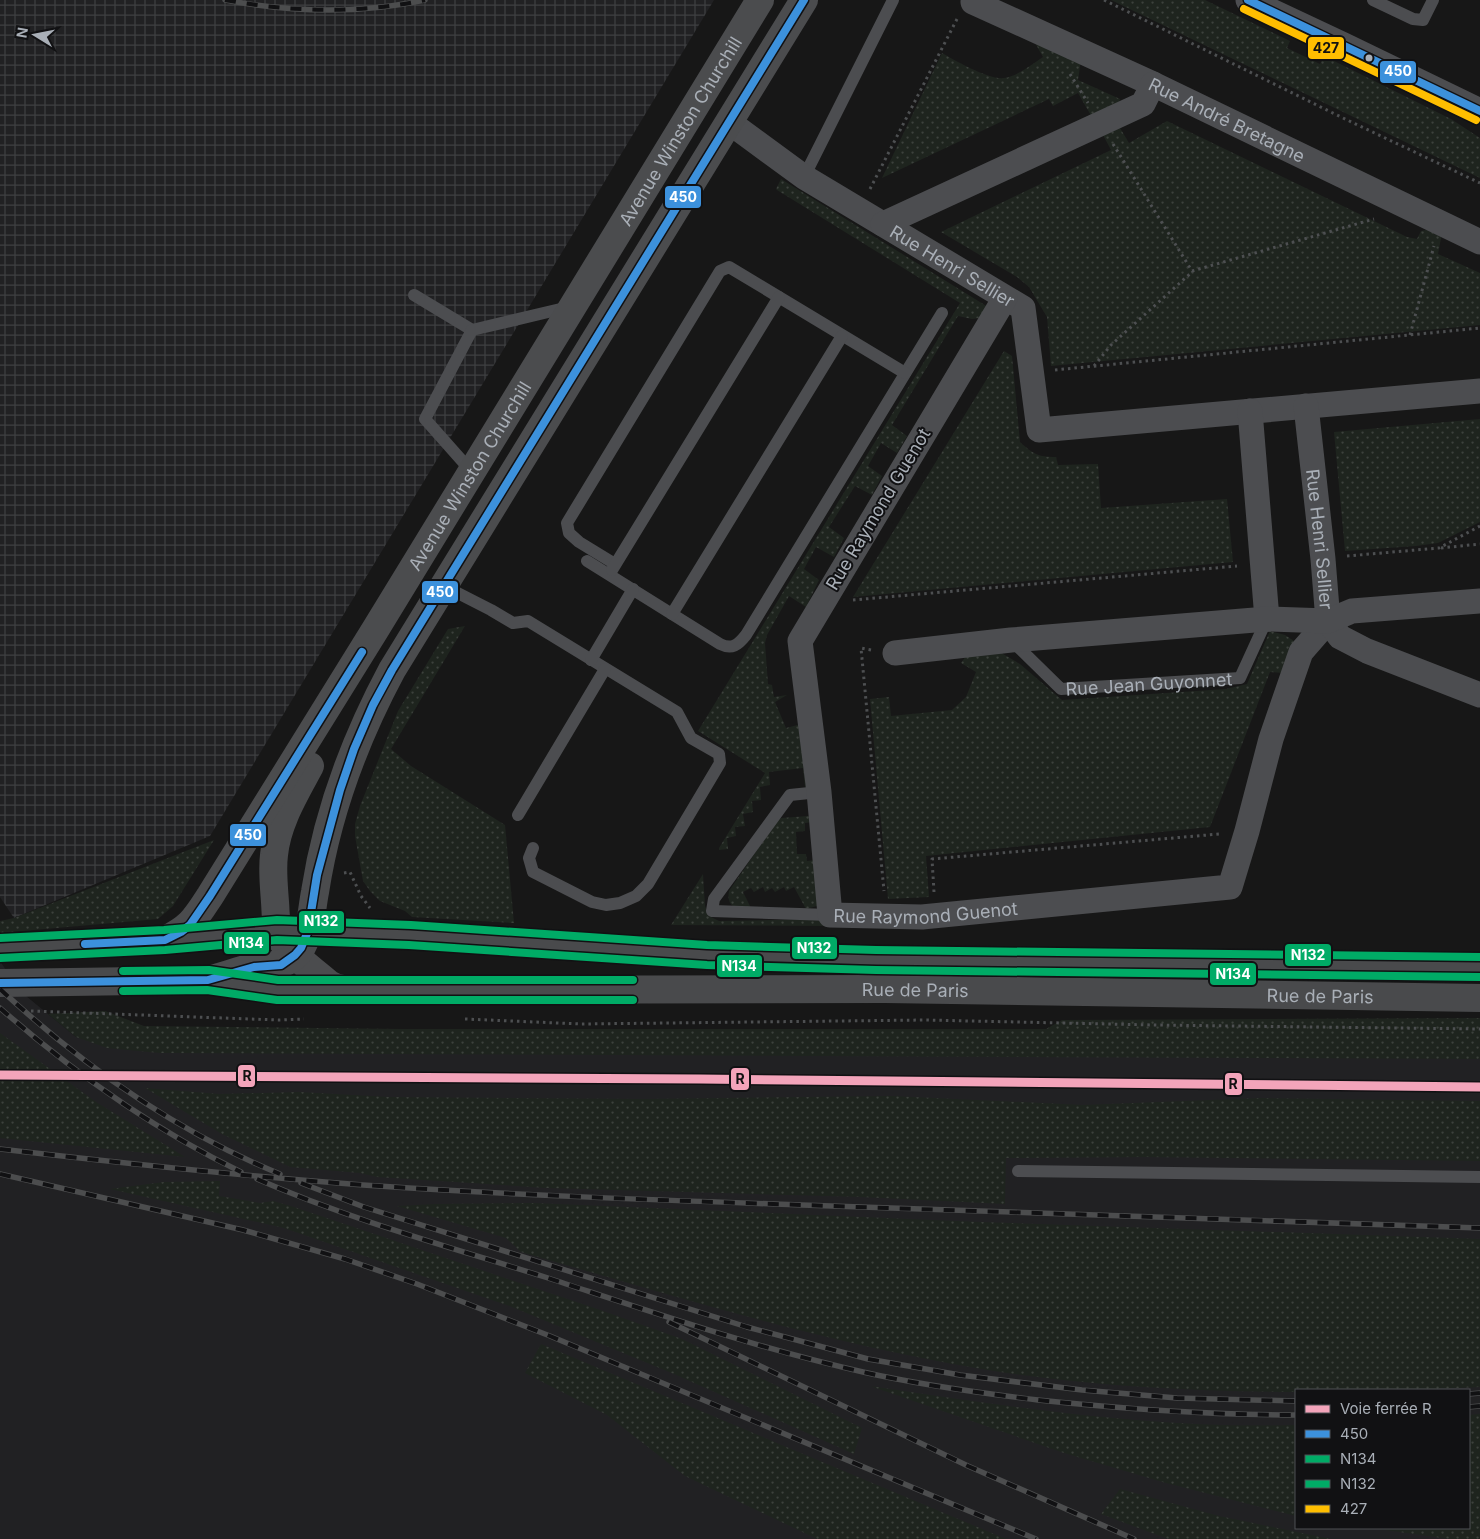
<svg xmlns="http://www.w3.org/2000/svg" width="1480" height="1539" viewBox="0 0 1480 1539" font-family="Inter,sans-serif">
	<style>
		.built { fill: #212123; fill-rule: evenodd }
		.industrial { fill: url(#industrial-grid) }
		.grass { fill: url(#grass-dots) }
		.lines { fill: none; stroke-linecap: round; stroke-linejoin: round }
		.path { stroke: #4d4f51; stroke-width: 3; stroke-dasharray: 2.5 4; stroke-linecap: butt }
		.lane { stroke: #4c4d50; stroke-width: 12 }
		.street { stroke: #4c4d50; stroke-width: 25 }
		.secondary { stroke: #4b4c4e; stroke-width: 28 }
		.primary { stroke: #494a4c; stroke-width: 28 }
		.rail-casing { stroke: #4c4d4e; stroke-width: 5.5 }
		.rail { stroke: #111113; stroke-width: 4; stroke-dasharray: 11; stroke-linecap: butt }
		.bus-1-casing { stroke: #111113; stroke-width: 11 }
		.bus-2-casing { stroke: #111113; stroke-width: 11 }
		.bus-3-casing { stroke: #111113; stroke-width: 11 }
		.bus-4-casing { stroke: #111113; stroke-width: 11 }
		.bus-1 { stroke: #3c91dc; stroke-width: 8 }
		.bus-2 { stroke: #00ab66; stroke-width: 8 }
		.bus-3 { stroke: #00ab66; stroke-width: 8 }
		.bus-4 { stroke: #ffbe00; stroke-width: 8 }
		.rail-1-casing { stroke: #111113; stroke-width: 12 }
		.rail-1 { stroke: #f3a4ba; stroke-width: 9 }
		.bus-dot { fill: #a9afb7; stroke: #111113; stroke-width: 2 }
		.labels { text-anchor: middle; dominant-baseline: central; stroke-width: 4; stroke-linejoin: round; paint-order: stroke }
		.street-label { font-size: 18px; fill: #a9afb7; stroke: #111113 }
		.line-badge { stroke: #111113; stroke-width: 2 }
		.badge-label { font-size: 14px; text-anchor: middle; font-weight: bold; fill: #fff }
		.pale-badge-label { font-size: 14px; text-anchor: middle; font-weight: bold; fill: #111 }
	</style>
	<defs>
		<pattern id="industrial-grid" width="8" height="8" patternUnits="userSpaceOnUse" patternTransform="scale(1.25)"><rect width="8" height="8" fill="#212123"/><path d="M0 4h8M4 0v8" fill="none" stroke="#3e3f41"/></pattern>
		<pattern id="grass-dots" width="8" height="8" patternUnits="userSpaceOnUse" patternTransform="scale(1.25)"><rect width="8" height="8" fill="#1e241e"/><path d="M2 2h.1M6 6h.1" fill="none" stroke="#3c413c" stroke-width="1.8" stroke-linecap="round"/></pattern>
	</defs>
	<rect width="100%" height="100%" fill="#171717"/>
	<path class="built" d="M0,961L20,991L76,1037L1480,1048V1539H0ZM1296,1390H1469V1528H1296Z"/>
	<path class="industrial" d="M0,0H714L210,836L14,918L0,897Z"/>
	<path class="grass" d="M1111,0H1205L1290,41L1287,48L1320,64L1324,56L1451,119L1480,138V178Z
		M1034,41L1081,60L1078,80L1120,99L1119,105L1093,119L1078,93L1053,106L1049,99L882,178L942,53C956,61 989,80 1004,78C1018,76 1032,64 1043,57Z
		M1167,121L1407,237L1417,239L1421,231L1435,228L1442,233L1438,254L1480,273V325L1051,366L1047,317L1029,287L1017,277L941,232L1111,150L1103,135L1120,128L1129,143Z
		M781,179L988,307L980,318L972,319L958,316L892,425L907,436L897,453L881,443L868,466L882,476L872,495L855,486L829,527L844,538L834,557L816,547L804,569L819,580L806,607L789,596L767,635L765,643L768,684L772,685L774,697L787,695L775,702L786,728L805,723L806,789L805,787L803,768L769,772L770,785L760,787L761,800L752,801L753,812L743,814L745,826L735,827L736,836L727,838L728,849L719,850V848L765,773L698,731L960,303L777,190L776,189Z
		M1004,351L1012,356L1020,442C1033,454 1038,457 1056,457L1058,465L1098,464L1101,508L1227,499L1233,562L853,597Z
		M1480,419V522L1438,543L1416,546L1345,551L1334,432Z
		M465,626L391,749L411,766L505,825L514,923L412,917L405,911L380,901L370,891L363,881L355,836V824L360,806L398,711L448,629Z
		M1270,631L1285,635L1294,641L1284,673L1270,672L1210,827L926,856L929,897L888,899L870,699L889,697L891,716L952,710L966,697L976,672L961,663L966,656L998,651L1020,664L1062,700L1226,689L1247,684Z
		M808,816H812L813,822L805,823V831L796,832L797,854H806L807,861L816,860L817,906L806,909L794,887L786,891L784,887L775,892L772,888L765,892L763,887L754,892L751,888L743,892L751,908C737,909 726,908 729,891L777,821L781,818Z
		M214,840L173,906L158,919L0,933V921L14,918Z
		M703,874L705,906L709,916L719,921L825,919L830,926L671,925Z
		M105,1011L144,1026L400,1029H1046L1062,1020L1480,1018V1059L160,1053L107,1048L76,1037L48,1014Z
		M0,1033L96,1102L185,1157L0,1138Z
		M145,1088L219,1094L299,1092L389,1097L644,1099L892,1096L1083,1105L1260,1098L1480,1101V1161L1145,1157L1006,1158L1005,1204L861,1197L547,1188L377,1177L360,1173L290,1167L222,1134Z
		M220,1181L219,1196L260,1203L273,1201L294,1207L603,1311L682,1339L862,1428L854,1454L674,1374L512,1307L284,1228L110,1189L164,1182Z
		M533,1203L980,1222L1480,1239V1387L1412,1390H1296V1392C1189,1391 1082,1386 976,1368C821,1342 671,1295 521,1252L506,1238L397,1206L436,1204Z
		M541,1344L1006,1539H817L685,1476L607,1415L525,1373Z
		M870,1386C1011,1407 1153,1429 1296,1425V1516L1166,1483L1064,1453Z
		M1480,1414V1539H1449L1371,1528H1469V1415Z
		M1120,1489L1219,1516L1331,1539H1168L1101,1514Z"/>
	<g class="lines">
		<path class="path" d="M1104,0L1343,118L1480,183
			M1070,74L1088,103
			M1113,144L1192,271L1374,219
			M870,189L957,19
			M1410,335L1434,246
			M1094,366L1111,345L1192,272
			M1055,370L1480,328
			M1441,548L1480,544
			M1347,556L1439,548L1480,526
			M853,600L1237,566
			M871,650L861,648L884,891
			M344,873L350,872L361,896L370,908
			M934,892L932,859L1219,834
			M31,1011L278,1020L304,1019
			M465,1019L581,1024L925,1020L1154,1025L1480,1029"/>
		<g class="lane">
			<path d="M1373,0L1413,19L1423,20L1433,0"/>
			<path d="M804,177L893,0"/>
			<path d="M414,295L472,330"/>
			<path d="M472,472L425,419L472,330L569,307"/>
			<path d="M587,561L720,644C732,650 738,645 746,635L942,313"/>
			<path d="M615,564L579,542L569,533L567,523L720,271L729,267L905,373"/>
			<path d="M612,570L779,297"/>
			<path d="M444,586L491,610L513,623L528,621L677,712L691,738L719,754L720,763L648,884L636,896L620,903L606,905L592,902L533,872L529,858L533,848"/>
			<path d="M672,614L842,336"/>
			<path id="s1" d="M1011,640L1061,689L1240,678L1267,619"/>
			<path d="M591,660L633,589"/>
			<path d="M819,792L790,795L714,899L712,911L830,915"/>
			<path d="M518,815L605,669"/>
			<path d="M1018,1171L1480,1177"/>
		</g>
		<g class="street">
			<path d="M1248,0L1344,45L1480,111"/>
			<path id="s2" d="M973,2L1153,84L1480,242"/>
			<path id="s3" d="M729,122L804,177L1023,308L1039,430L1480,391"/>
			<path d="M883,224L1143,104L1153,84"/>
			<path id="s4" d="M1005,298L800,641L819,792L830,915L922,917L1230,887L1247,831L1271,739L1301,652L1328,621"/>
			<path id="s5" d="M1306,406L1323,559L1328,621L1340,637L1367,651L1480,695"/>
			<path d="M1250,411L1267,619"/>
			<path d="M895,653L1011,640L1267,619L1328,621L1352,611L1480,601"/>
		</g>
		<g class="secondary">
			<path d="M310,766C295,794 277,823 274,855C272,870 274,887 275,902C276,914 275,928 281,939C289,954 316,972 329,984L335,987L351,991"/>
			<path id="s6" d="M165,940C191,927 195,919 210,896L375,630L760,0"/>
			<path d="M208,980C223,976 237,971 252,967C267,964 282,968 295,956C311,941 311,912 315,892C327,814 355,739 392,670L804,0"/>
		</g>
		<g class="primary">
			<path d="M0,948L165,940L277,930L410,935L707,955L876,960L1480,967"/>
			<path id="s7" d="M0,983L208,980L277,990L351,991L393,990L885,989L1480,998"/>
		</g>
		<g class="rail-casing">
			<path id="rail" d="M225,0C290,12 360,14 425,0
				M0,989C82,1065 177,1132 280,1174
				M0,1008C73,1072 153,1129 241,1172
				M0,1149C121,1163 242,1176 363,1185C510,1195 656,1200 802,1205C1028,1213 1254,1220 1480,1228
				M0,1174L243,1230L345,1259L417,1284L550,1336L1036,1539
				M257,1179C351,1220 450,1247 548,1278C652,1312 756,1348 863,1372C920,1385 980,1393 1038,1400C1124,1409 1210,1415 1296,1415
				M301,1183L364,1207L747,1327L868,1359L960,1375L1082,1390L1177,1398L1296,1401
				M669,1322L968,1466L1134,1539
				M1469,1394L1480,1393
				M1469,1407L1480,1406"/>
		</g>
		<use href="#rail" class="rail"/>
		<g class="bus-1-casing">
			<path id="bus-1" d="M1248,0L1480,111
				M85,944L165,940L181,932L190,925L210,896L362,652
				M0,983L208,980L254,967L281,965L295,955L301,948L308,931L317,875L340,790L354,749L373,705L392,670L804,0"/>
		</g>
		<g class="bus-2-casing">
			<path id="bus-2" d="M0,958L165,950L277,940L409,945L707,965L876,970L1480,977
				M123,991L207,990L277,1000H633"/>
		</g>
		<g class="bus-3-casing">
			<path id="bus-3" d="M0,938L164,930L277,920L411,925L707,945L876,950L1480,957
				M123,971L209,970L278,980H633"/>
		</g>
		<g class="bus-4-casing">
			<path id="bus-4" d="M1244,9L1476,120"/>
		</g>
		<use href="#bus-1" class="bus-1"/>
		<use href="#bus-2" class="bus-2"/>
		<use href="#bus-3" class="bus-3"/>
		<use href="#bus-4" class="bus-4"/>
		<g class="rail-1-casing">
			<path id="rail-1" d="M0,1075L700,1079L1480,1087"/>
		</g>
		<use href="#rail-1" class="rail-1"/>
	</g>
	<circle class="bus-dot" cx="1369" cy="58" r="4.5"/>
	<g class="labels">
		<g class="street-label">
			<text stroke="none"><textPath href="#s2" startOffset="280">Rue André Bretagne</textPath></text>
			<text stroke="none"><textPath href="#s6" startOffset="962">Avenue Winston Churchill</textPath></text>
			<text stroke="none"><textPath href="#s3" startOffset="266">Rue Henri Sellier</textPath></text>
			<text stroke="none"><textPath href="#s6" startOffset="558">Avenue Winston Churchill</textPath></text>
			<text transform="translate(878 509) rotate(-59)">Rue Raymond Guenot</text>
			<text stroke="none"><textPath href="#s5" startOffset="134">Rue Henri Sellier</textPath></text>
			<text stroke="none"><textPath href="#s1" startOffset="158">Rue Jean Guyonnet</textPath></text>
			<text stroke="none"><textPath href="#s4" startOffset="771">Rue Raymond Guenot</textPath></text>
			<text stroke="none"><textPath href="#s7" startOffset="916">Rue de Paris</textPath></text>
			<text stroke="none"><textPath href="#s7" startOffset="1321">Rue de Paris</textPath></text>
		</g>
	</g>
	<g class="line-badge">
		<rect x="1307" y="36" width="38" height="24" rx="5" fill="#ffbe00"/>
		<rect x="1379" y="60" width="38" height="24" rx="5" fill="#3c91dc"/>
		<rect x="664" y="185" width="38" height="24" rx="5" fill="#3c91dc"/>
		<rect x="421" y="580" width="38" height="24" rx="5" fill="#3c91dc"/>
		<rect x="229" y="823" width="38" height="24" rx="5" fill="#3c91dc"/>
		<rect x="298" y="910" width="47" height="24" rx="5" fill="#00ab66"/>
		<rect x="223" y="931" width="47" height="24" rx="5" fill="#00ab66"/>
		<rect x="791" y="936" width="47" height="24" rx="5" fill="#00ab66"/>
		<rect x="1284" y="943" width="48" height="24" rx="5" fill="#00ab66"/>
		<rect x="716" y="954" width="47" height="24" rx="5" fill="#00ab66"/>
		<rect x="1209" y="962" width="48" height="24" rx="5" fill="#00ab66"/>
		<rect x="237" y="1064" width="19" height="24" rx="5" fill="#f3a4ba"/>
		<rect x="730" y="1067" width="20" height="24" rx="5" fill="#f3a4ba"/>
		<rect x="1224" y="1072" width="19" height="24" rx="5" fill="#f3a4ba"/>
	</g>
	<g class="badge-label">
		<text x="1398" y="76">450</text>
		<text x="683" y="202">450</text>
		<text x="440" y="597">450</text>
		<text x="248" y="840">450</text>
		<text x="321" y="926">N132</text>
		<text x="246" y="948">N134</text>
		<text x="814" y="953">N132</text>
		<text x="1308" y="960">N132</text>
		<text x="739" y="971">N134</text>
		<text x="1233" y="979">N134</text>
	</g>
	<g class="pale-badge-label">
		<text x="1326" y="53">427</text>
		<text x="247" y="1081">R</text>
		<text x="740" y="1084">R</text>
		<text x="1233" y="1089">R</text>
	</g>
	<rect x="1295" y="1389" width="175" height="140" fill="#111113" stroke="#4e5055"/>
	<rect x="1305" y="1405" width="25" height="8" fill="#f3a4ba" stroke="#4e5055"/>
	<text x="1340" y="1414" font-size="15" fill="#a9afb7">Voie ferrée R</text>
	<rect x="1305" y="1430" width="25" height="8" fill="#3c91dc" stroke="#4e5055"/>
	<text x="1340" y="1439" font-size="15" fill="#a9afb7">450</text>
	<rect x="1305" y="1455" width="25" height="8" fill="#00ab66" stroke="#4e5055"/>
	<text x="1340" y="1464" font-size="15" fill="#a9afb7">N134</text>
	<rect x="1305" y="1480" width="25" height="8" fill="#00ab66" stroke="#4e5055"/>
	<text x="1340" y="1489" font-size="15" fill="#a9afb7">N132</text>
	<rect x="1305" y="1505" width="25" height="8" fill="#ffbe00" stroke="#4e5055"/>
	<text x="1340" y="1514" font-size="15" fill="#a9afb7">427</text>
	<g transform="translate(35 35) rotate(280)" stroke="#111113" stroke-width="4" paint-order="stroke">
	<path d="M0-4L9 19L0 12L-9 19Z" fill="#a9afb7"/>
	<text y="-8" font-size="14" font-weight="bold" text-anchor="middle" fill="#a9afb7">N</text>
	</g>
</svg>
